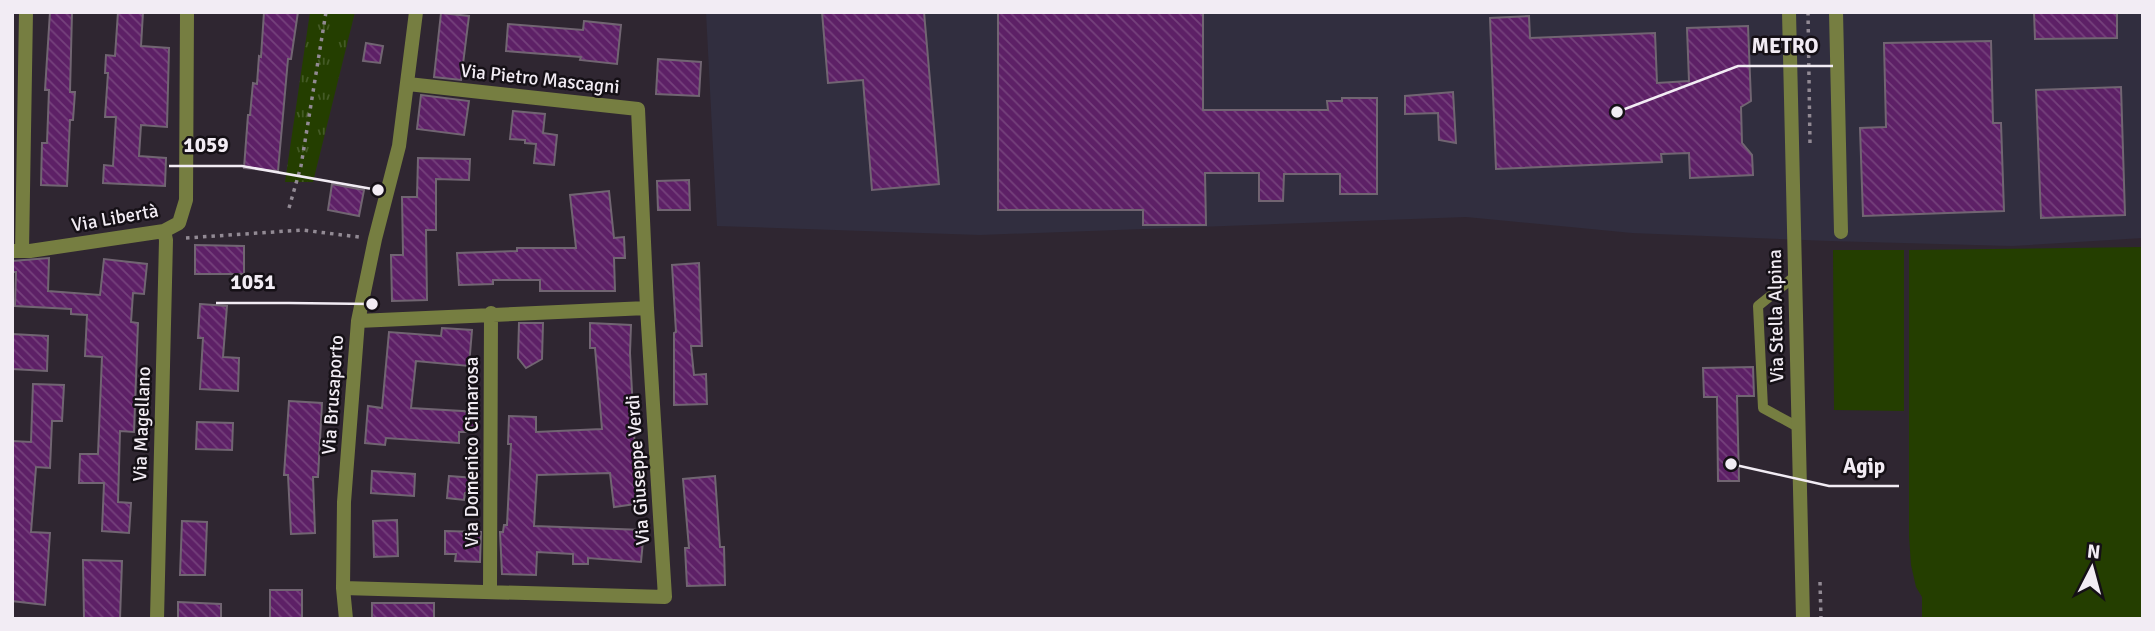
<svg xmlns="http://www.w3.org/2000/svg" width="2155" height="631" viewBox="0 0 2155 631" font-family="Signika,sans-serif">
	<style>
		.industrial { fill: #312e3f }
		.green { fill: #243e00 }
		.park { fill: url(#park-tufts) }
		.building { fill: url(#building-back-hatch); stroke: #716572; stroke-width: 2 }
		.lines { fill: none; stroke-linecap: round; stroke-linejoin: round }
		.path { stroke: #928a94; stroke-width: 3.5; stroke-dasharray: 3.5 5; stroke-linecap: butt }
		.service { stroke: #767e41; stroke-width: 10 }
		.minor { stroke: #767e41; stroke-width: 14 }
		.tertiary { stroke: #767e41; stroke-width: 14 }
		.labels { text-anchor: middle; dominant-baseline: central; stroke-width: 5; stroke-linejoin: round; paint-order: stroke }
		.street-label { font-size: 19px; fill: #f2ecf4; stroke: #151016 }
		.leader { fill: none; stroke: #f2ecf4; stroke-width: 2.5 }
		.callout-dot { fill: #f2ecf4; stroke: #151016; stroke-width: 2.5 }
		.callout-label { font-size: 21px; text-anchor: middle; font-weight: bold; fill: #f2ecf4; stroke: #151016; stroke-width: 5; stroke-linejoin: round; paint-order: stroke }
	</style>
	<defs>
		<pattern id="park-tufts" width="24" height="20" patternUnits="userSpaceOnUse" patternTransform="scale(1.75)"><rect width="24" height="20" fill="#243e00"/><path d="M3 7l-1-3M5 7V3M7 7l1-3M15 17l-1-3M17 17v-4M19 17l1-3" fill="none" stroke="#445a26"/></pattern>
		<pattern id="building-back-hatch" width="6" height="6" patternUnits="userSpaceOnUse" patternTransform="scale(1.75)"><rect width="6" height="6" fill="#5d2066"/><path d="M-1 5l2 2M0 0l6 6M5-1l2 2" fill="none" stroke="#75417c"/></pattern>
	</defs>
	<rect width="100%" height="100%" fill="#2f2631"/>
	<path class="industrial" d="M706,12H2143V238L2012,246L1830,241L1632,233L1466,217L980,235L717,226Z"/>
	<path class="green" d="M2143,247V619H1922V597L1916,587L1911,565L1909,536V250Z
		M1833,250H1904V411L1834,410Z"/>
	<path class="park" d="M310,12H355L313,182H285Z"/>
	<path class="building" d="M50,12H72L70,92H75L73,120H70L67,186L41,185L42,143H47L49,90H45Z
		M118,12H143L141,46L169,48L167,127L141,125L139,156L166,158L165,186L103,183L104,165L113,166L116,117H105L108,73H105L106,55L115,56Z
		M264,12H298L291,59H288L278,171L244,168L248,115H250L253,83L257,84L259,56L261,57Z
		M822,12H924L939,184L872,190L863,80L828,83Z
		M998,12H1203V110H1328L1327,101H1342V98H1377V194H1340V174H1284L1283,201H1259V173H1205L1206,225H1143V210H998Z
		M2034,12H2117V38L2035,39Z
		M441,13L469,16L461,80L434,77Z
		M1529,16L1530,38L1655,33L1657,83L1689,81L1687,28L1748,26L1751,101L1741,107L1742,143L1752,155L1753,175L1690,178L1689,153L1661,154L1662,162L1496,169L1490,18Z
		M584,21L621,25L617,64L580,60L581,57L506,51L508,24L583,30Z
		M1991,41L1993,123H2001L2004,211L1863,216L1860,128L1886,127L1884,43Z
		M366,43L383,46L380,63L363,61Z
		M658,59L701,62L699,96L656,94Z
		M2121,87L2125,215L2041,218L2036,90Z
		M1453,92L1456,143L1439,140L1438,113L1405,114V96Z
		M421,95L469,101L464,135L417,129Z
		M513,111L545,114L543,133L557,135L554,165L534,163L536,144L525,143V140L510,139Z
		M418,158L470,159L469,180L436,179V230H426L427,300L392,301L391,255H403L402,197H417Z
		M689,180L690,210H658L657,181Z
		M332,184L364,190L359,216L328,210Z
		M609,191L614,238L624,237L625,258H614L615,291H540V280H493V284L459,285L457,253L517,251V248H576L570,195Z
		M195,245L244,246V274H195Z
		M49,258L48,291L100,295L104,259L147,264L144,294L133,293L131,322L138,323L134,432L120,431L118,502L131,503L129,533L102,531L104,483H79L80,454H98L102,357L85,356L87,315L71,314V309L15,306L16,272H12V261Z
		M699,263L702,346H691L694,375L706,374L707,404L674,405V333L676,332L672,265Z
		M200,304L227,306L223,357L239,358L238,391L200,389L203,338H198Z
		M519,323H543L542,359L526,368L518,358Z
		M590,323L631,325L630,353L636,471H638L643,503L614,507L610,473L537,475L534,526L644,530L641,562L588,558V564H573V554L537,552L536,575L502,574L500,532H503L504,525H507L511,444H508L509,416L536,417V432L602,429L595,348H590Z
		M442,328L472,330L469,366L416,361L411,408L479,412L478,427H466V432H459V443L386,438L385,445L365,443L368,406L382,408L389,332L441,336Z
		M12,334L48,336L47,371L12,369Z
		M1753,367L1754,396H1737L1739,481H1718L1717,397H1704L1703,368Z
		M33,384L64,385L62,421H52L50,468L36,467L31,532L50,533L45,605L12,601V441L31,442Z
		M289,401L322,403L318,477H313L315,533L291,534L288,475H284Z
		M197,422L233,423L232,450L196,449Z
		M372,471L415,474L414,496L371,493Z
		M449,476L475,478L473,494L465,493L464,500L447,498Z
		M715,476L720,547H724L725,585L687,586L685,548H689L683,479Z
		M397,520L398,556L374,557L373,521Z
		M182,521L207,522L205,575H180Z
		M445,531L481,532L480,562L455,561L456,554H445Z
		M83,560L122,561L120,619H84Z
		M270,590H302V619H270Z
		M178,602L221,604V619H178Z
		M372,603H434V619H372Z"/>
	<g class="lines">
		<path class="path" d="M1808,12L1810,144
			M289,208L301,166L326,12
			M186,238L302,230L359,237
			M1820,582L1821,619"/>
		<path class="service" d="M1794,277L1758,306L1763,408L1798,427"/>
		<path class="minor" d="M1836,12L1841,232
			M408,84L638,109L647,308
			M12,251H30L164,231L179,223L186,200L187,12
			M22,251L26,12
			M343,588L665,597L647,308L358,321
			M490,591L491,313
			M157,619L166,240L164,231
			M346,619L343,588L344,502L358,321L375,239L399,146L416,12"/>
		<path class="tertiary" d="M1789,12L1803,619"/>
	</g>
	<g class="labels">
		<g class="street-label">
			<text transform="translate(540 79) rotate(6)">Via Pietro Mascagni</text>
			<text transform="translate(115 218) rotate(-10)">Via Libertà</text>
			<text transform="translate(1776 316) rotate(-91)">Via Stella Alpina</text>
			<text transform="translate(333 395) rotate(-86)">Via Brusaporto</text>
			<text transform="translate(142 424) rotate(-88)">Via Magellano</text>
			<text transform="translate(472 452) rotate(-90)">Via Domenico Cimarosa</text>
			<text transform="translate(638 470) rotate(-94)">Via Giuseppe Verdi</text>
		</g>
	</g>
	<path class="leader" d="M1617 112L1738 66H1833M378 190L242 166H169M372 304L289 303H216M1731 464L1829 486H1899"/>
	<g class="callout-dot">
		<circle cx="1617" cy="112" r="7"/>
		<circle cx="378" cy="190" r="7"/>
		<circle cx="372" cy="304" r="7"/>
		<circle cx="1731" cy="464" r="7"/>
	</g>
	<g class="callout-label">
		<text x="1785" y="53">METRO</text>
		<text x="206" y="152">1059</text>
		<text x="253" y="289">1051</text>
		<text x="1864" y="473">Agip</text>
	</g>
	<rect width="2155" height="631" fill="none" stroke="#f2ecf4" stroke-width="28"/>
	<g transform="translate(2092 568) rotate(6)" stroke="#151016" stroke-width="5" paint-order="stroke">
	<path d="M0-5L12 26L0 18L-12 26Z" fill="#f2ecf4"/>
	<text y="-10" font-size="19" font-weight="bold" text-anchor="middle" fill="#f2ecf4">N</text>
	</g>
</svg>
